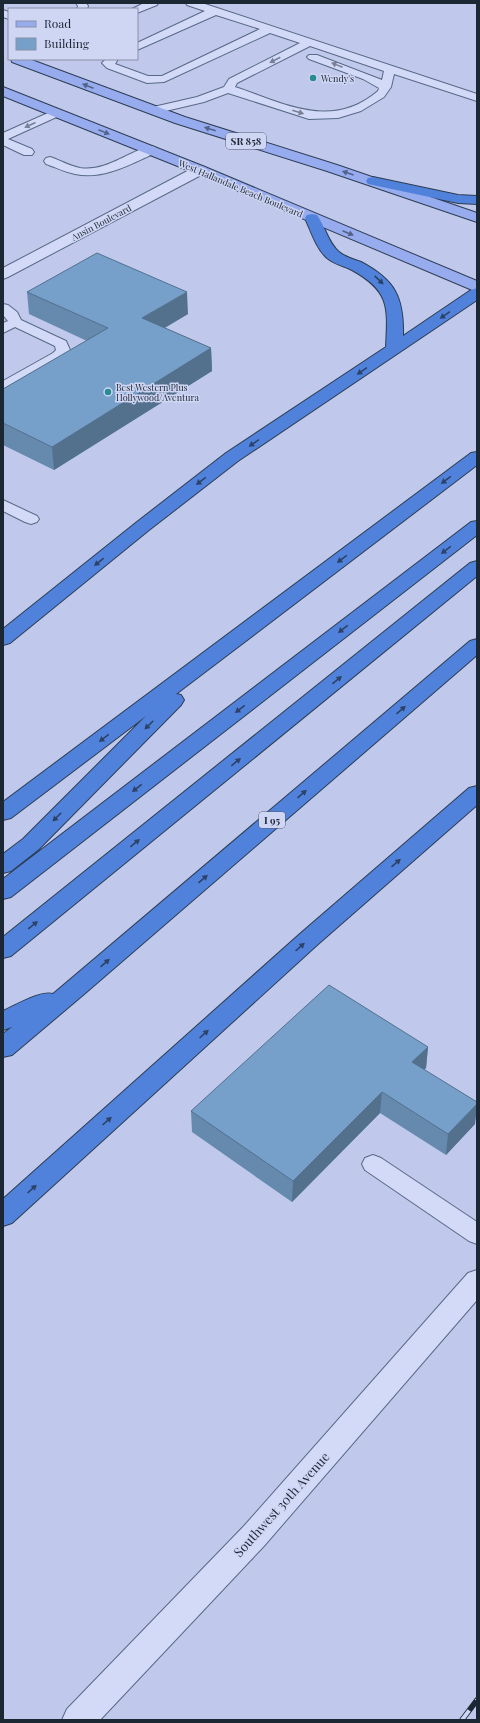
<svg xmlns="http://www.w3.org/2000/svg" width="480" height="1723" viewBox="0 0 480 1723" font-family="'Playfair Display',serif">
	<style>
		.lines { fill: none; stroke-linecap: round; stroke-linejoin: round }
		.lane-casing { stroke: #586985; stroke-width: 2 }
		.street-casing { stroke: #586985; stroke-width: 2 }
		.primary-casing { stroke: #2d3d52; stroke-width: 2 }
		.highway-casing { stroke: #2d3d52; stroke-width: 2 }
		.lane { fill: #d2daf8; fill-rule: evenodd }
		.street { fill: #d2daf8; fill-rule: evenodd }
		.primary { fill: #97abef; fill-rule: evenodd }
		.highway { fill: #5182db; fill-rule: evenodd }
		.rail-casing { stroke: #1c2734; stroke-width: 5.5 }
		.rail { stroke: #cfd6f4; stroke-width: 4; stroke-dasharray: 12; stroke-linecap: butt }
		.wall { fill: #658aae }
		.shaded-wall { fill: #53708d }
		.building { fill: #76a0ca; stroke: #53708d }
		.oneway { fill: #778096 }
		.oneway2 { fill: #536288 }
		.oneway3 { fill: #2c4266 }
		.poi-dot { fill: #2a8a92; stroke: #cfd6f4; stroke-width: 1.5 }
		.labels { text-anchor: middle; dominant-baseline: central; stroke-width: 3; stroke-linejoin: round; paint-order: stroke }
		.far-poi-label { font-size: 9px; fill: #1c2734; stroke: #cfd6f4; text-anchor: start }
		.far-street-label { font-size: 9px; fill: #1c2734; stroke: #cfd6f4 }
		.shield { fill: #cfd6f4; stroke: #525c6e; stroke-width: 1 }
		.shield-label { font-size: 10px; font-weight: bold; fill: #1c2734 }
		.near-street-label { font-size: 13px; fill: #1c2734; stroke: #cfd6f4 }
	</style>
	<rect width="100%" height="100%" fill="#c0c9ec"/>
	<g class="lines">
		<g class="lane-casing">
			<path id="lane" d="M76,3H86L88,6L87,9H77L78,6Z
				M144,3H158L157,5L137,13V9H132Z
				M186,3H202L477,94V101L394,74L391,87L384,97L361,111L338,118L309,119L228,93L204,102L153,114L149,112L147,110L149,108L197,97L224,87L229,79L300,43L270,33L164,82L147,83L107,68L102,63L106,59H118L115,64L148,76H162L260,29L216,15L137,50V43L205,11L187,5ZM310,46L384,71L382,80L317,55H309L307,57L309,59L363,79L379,88L378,91C331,131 284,103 235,87L237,83Z
				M3,10L9,12V19L3,17Z
				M57,109L61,111L63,113L61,115L8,139L32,149L34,152L32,155H24L3,145V133Z
				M151,146L155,147L157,150L155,153C131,164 103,180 75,174C65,172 55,167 46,164L44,161L46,158L50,157C60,160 69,166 80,168C106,172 127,152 151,146Z
				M3,304L8,305L17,312L21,320L66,341L70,350L63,359L8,390L3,391V381L53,353L56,350L55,346L15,327L3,333V323L8,321L3,315Z
				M3,500L37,516L39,519L37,522L31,524L25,522L3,511Z
				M373,1155L381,1158L477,1222V1244L469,1241L365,1170L362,1164L365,1158Z"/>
		</g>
		<g class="street-casing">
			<path id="street" d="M200,166L205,167L207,170L205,173L8,277L3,279V268L195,167Z
				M477,1270V1300L264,1546L100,1720H62L67,1709L244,1526L468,1273Z"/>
		</g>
		<g class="primary-casing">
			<path id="primary" d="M11,59H29L185,117L337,165L477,213V222L327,171L175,123L12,62Z
				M3,87L205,167L477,281V292L195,173L3,96Z"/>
		</g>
		<g class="highway-casing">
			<path id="highway" d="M373,177L458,195L477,196V204L458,203L368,184L366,181L368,178Z
				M312,214L317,215C325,226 328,243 339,252C345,257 353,259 361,262C395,280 404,297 403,336L471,290L477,288V300L238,461L149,530L10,643L3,645V629L137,522L226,453L386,347C388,307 390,291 352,270C344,266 334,264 327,258C316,248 311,231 305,218L307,215Z
				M477,452V465L176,694L181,695L184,700L181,705L39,849L11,871L3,873V854L23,839L146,716L11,818L3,820V802L471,453Z
				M477,521V535L11,897L3,899V879L471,522Z
				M477,561V576L11,956L3,958V937L470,563Z
				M477,639V655L83,995L12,1055L3,1057V1034L12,1027L3,1030V1011C15,1006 41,990 53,994L470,641Z
				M477,786V805L317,945L12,1223L3,1226V1199L301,933L469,788Z"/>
		</g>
		<use href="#lane" class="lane"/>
		<use href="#street" class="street"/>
		<use href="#primary" class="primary"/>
		<use href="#highway" class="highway"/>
		<g class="rail-casing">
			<path id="rail" d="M462,1720L477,1700"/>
		</g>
		<use href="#rail" class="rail"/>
	</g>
	<path class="wall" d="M27,292L188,314L165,328L211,348L212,371L54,470L3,445V389L87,341L29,314Z
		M428,1047L426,1068L424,1070L475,1124L446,1155L380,1113L292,1202L192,1132L191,1111Z"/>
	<path class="shaded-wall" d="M187,292L188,314L143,340L142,318Z
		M211,348L212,371L54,470L52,447Z
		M428,1047L426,1068L410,1084L412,1062Z
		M382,1092L380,1113L292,1202L293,1181Z
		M477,1104V1109L475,1124L446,1155L448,1134Z"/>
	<path class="building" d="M97,253L187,292L142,318L211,348L52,447L3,423V389L108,328L27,292Z
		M329,985L428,1047L412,1062L477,1102V1104L448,1134L382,1092L293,1181L191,1111Z"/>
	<defs><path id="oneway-solid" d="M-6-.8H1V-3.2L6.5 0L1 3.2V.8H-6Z"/></defs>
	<g class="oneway">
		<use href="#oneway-solid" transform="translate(275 60) rotate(153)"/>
		<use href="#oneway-solid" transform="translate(337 65) rotate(-158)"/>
		<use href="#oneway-solid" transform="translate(298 112) rotate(17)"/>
		<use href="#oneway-solid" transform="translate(30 125) rotate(155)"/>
	</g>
	<g class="oneway2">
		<use href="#oneway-solid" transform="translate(88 86) rotate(-159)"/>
		<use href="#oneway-solid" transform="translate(210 129) rotate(-163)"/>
		<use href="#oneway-solid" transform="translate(104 132) rotate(22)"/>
		<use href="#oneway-solid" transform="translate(348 173) rotate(-161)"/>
		<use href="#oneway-solid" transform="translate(348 233) rotate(23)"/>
	</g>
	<g class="oneway3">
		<use href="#oneway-solid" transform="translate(379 280) rotate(43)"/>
		<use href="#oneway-solid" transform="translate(445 315) rotate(146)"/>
		<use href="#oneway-solid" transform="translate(362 371) rotate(146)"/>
		<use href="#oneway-solid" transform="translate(254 443) rotate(146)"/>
		<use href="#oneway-solid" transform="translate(446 480) rotate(143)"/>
		<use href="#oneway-solid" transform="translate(201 481) rotate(142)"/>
		<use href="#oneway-solid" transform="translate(446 550) rotate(142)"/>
		<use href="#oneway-solid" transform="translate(342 559) rotate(143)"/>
		<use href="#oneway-solid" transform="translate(99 562) rotate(141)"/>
		<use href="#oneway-solid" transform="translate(343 629) rotate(142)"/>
		<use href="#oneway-solid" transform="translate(337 680) rotate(-39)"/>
		<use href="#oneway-solid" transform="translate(240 709) rotate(142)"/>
		<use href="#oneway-solid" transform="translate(401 710) rotate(-41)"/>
		<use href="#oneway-solid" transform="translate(149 725) rotate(135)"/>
		<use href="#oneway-solid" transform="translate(104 738) rotate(143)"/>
		<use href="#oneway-solid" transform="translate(236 762) rotate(-39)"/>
		<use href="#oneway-solid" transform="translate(137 788) rotate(142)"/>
		<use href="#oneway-solid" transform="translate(302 794) rotate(-41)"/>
		<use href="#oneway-solid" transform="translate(57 817) rotate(135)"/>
		<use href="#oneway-solid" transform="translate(135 843) rotate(-39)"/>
		<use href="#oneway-solid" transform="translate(396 863) rotate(-41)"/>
		<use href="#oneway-solid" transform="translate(203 879) rotate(-41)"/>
		<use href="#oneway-solid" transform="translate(33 925) rotate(-39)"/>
		<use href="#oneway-solid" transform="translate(300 947) rotate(-42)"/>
		<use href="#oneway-solid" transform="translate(105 963) rotate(-41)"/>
		<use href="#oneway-solid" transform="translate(204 1034) rotate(-42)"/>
		<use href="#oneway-solid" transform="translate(107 1121) rotate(-42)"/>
		<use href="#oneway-solid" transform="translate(32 1189) rotate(-42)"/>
	</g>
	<g class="poi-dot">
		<circle cx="313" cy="78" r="4"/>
		<circle cx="108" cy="392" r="4"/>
	</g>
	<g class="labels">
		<g class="far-poi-label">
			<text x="321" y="78">Wendy's</text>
			<text x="116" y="387">Best Western Plus<tspan x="116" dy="10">Hollywood/Aventura</tspan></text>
		</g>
		<g class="far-street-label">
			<text transform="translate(241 188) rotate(23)">West Hallandale Beach Boulevard</text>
			<text transform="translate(101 222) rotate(-28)">Ansin Boulevard</text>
		</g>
		<g class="shield">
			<rect x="226" y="133" width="40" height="16" rx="3"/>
			<rect x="259" y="812" width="26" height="16" rx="3"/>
		</g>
		<g class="shield-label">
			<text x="246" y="141">SR 858</text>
			<text x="272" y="820">I 95</text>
		</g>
		<g class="near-street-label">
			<text transform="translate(281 1504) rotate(-48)">Southwest 30th Avenue</text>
		</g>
	</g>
	<rect width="480" height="1723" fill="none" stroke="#1c2734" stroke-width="8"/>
	<rect x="8" y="8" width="130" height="52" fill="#cfd6f4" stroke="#8790a7"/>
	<rect x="16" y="21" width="20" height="6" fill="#97abef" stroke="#8790a7"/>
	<text x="44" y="28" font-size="12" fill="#1c2734">Road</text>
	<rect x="16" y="38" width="20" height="12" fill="#76a0ca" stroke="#8790a7"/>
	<text x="44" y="48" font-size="12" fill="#1c2734">Building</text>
</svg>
